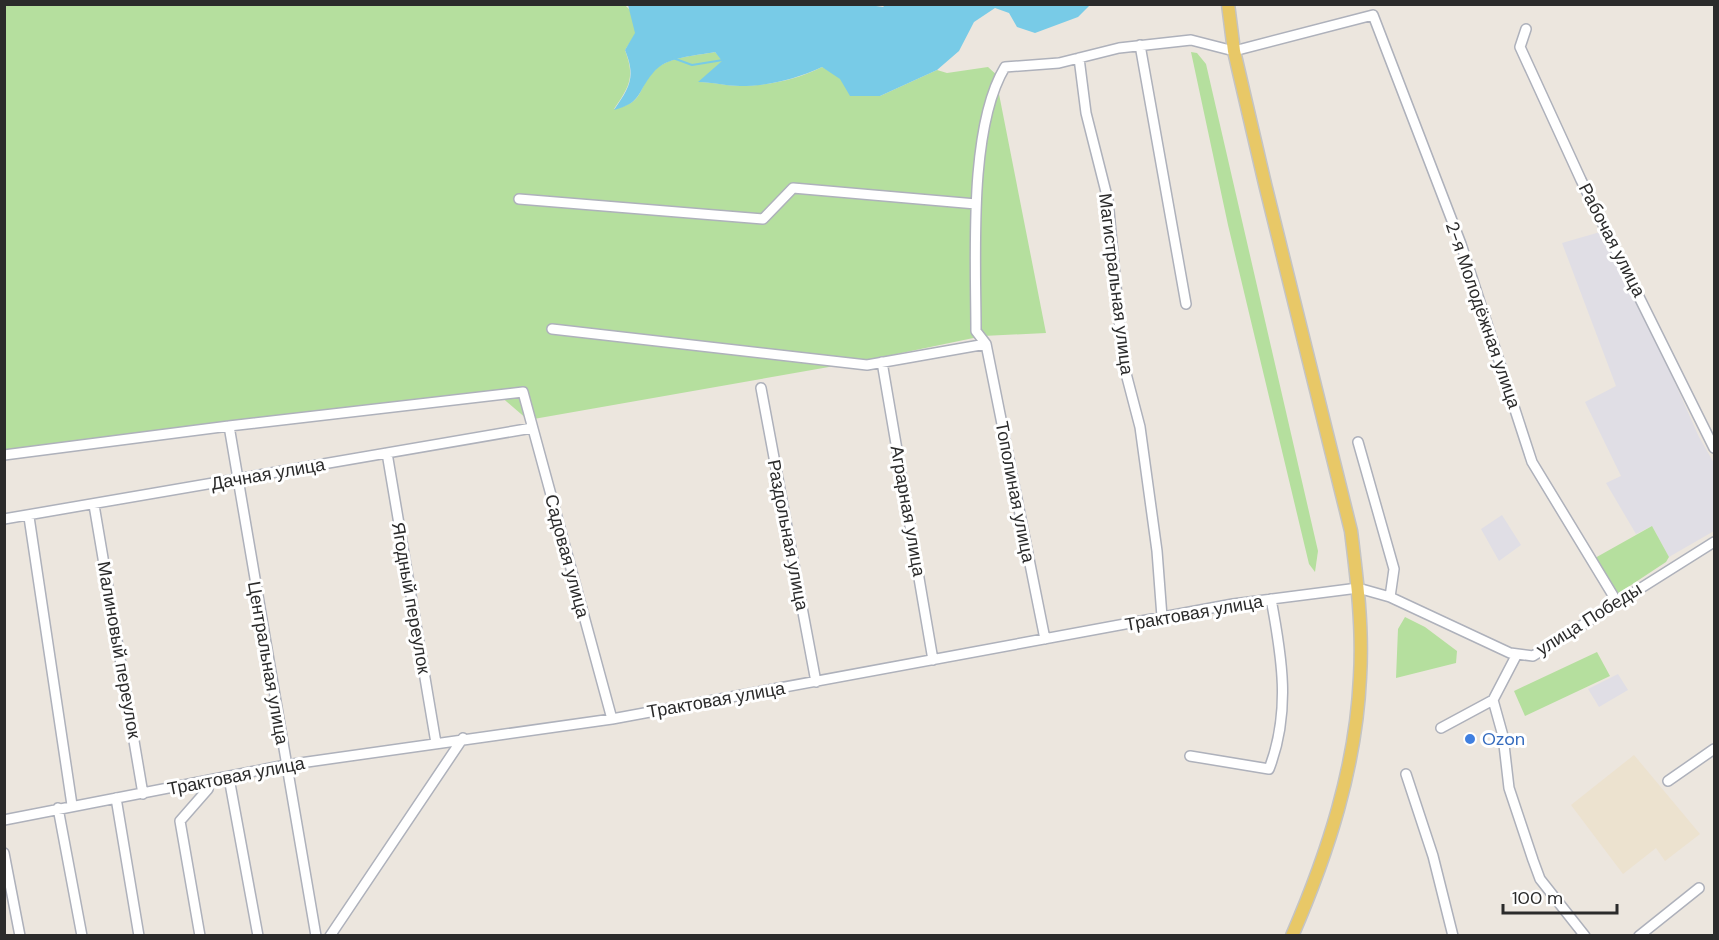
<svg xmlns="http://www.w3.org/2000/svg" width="1719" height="940" viewBox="0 0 1719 940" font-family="'DM Sans',sans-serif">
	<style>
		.industrial { fill: #e0dee5 }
		.education { fill: #ece2cf }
		.green { fill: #b5df9e }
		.water { fill: #78cbe7 }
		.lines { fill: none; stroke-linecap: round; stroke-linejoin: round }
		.stream { stroke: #78cbe7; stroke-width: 2 }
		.minor-casing { stroke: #aeb1bb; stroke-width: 12 }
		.major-casing { stroke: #c4c4c4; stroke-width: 15 }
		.minor { stroke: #fff; stroke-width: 9 }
		.major { stroke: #e8c867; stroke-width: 12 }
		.shop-dot { fill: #3f7fe0; stroke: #fff; stroke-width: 2 }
		.labels { text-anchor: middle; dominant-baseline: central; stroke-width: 6; stroke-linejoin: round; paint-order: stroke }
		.street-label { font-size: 18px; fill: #2b2b2b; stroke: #fff }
		.shop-label { font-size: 18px; fill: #366cbe; stroke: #fff; text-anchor: start }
	</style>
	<rect width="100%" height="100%" fill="#ece6de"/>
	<path class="industrial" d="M1607,230L1699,437L1714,463V531L1669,557L1652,526L1636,534L1606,483L1621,476L1585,402L1616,386L1562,243Z
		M1502,515L1521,545L1499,561L1481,529Z
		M1618,674L1628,690L1599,707L1588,689Z"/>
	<path class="education" d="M1634,755L1700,834L1665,861L1656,848L1623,874L1571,805Z"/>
	<path class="green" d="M4,5H625L630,10L636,33L625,50C635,77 630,86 614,109C645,102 636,91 653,72C667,56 696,56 715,52L723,61L699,82C713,82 727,86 741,86C770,85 796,80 822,67L880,96L937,70L947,73L988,67L999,77V94L1046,333L983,336L863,361L528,420L500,396L5,460Z
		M1191,52L1197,53L1206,64L1318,551L1315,572L1309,564L1228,225Z
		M1652,526L1669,557L1666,562L1619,593L1615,592L1595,558Z
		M1405,617L1425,627L1457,651L1456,663L1396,678L1398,629Z
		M1597,652L1610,676L1525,716L1514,691Z"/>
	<path class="water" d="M869,5L883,7L886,4L1090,5L1078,17L1035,33L1017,27L1009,13L995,8L974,22L959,51L937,70L880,96H850L840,79L822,67C796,79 769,86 740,86C726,86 712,82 698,82L722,61L715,52C696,56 666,56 653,73C636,93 643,102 614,110C630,87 636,77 625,50L635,33L628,5Z"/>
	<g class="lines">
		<path class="stream" d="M673,58L692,65L723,60"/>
		<g class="minor-casing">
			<path id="minor" d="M1526,29L1520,47L1581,180L1714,448
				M1140,45L1186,304
				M1079,58L1086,113L1108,200L1123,362L1140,427L1157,551L1162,617
				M519,199L763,219L793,188L976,204
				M552,329L867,365L986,344
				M882,362L933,660
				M761,388L816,682
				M229,426L316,936
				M1358,442L1394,569L1390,597
				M387,453L436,743
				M4,455L229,426L523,392L612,719
				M94,505L143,794
				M29,517L72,805
				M4,519L532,428
				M1045,639L986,344L976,331C976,259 968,128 1005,67L1059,63L1119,48L1191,40L1234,51L1373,15L1461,244L1532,462L1617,602
				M1517,654L1493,700L1503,736L1509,788L1533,860L1540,879L1585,936
				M1441,728L1493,700
				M1190,756L1269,769C1291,712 1282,657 1271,599
				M1406,774L1433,856L1453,936
				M229,778L258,936
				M1668,781L1714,749
				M116,798L139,936
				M58,808L82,936
				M4,820L286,765L612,719L1233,604L1358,588L1390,597L1510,653L1533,656L1714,542
				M4,853L20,936
				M200,936L180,821L208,789L206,781
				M330,936L463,738
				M1639,936L1699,888"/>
		</g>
		<g class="major-casing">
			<path id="major" d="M1228,4L1234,51L1265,184L1351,531C1357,579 1363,628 1360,677C1356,767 1328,853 1292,936"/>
		</g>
		<use href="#minor" class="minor"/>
		<use href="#major" class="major"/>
	</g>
	<circle class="shop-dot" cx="1470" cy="739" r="6"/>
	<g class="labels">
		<g class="street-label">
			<text transform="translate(1612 240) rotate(63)">Рабочая улица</text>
			<text transform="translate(1116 284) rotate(83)">Магистральная улица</text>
			<text transform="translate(1483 315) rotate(71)">2-я Молодёжная улица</text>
			<text transform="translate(268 474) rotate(-10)">Дачная улица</text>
			<text transform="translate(1015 492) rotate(79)">Тополиная улица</text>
			<text transform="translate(908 511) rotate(80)">Аграрная улица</text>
			<text transform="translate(788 535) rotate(79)">Раздольная улица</text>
			<text transform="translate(567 556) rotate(75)">Садовая улица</text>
			<text transform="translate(411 598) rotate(80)">Ягодный переулок</text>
			<text transform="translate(1194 613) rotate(-10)">Трактовая улица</text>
			<text transform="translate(1589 619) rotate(-32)">улица Победы</text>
			<text transform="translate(119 650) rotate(80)">Малиновый переулок</text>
			<text transform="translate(268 663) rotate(80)">Центральная улица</text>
			<text transform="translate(716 700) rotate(-10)">Трактовая улица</text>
			<text transform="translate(236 776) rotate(-11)">Трактовая улица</text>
		</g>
		<g class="shop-label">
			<text x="1482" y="739">Ozon</text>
		</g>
	</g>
	<rect width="1719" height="940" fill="none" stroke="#2b2b2b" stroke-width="12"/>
	<path d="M1503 904v9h114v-9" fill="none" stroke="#2b2b2b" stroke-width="3"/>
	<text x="1512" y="904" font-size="18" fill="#2b2b2b" stroke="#ffffff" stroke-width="4.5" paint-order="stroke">100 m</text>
</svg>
